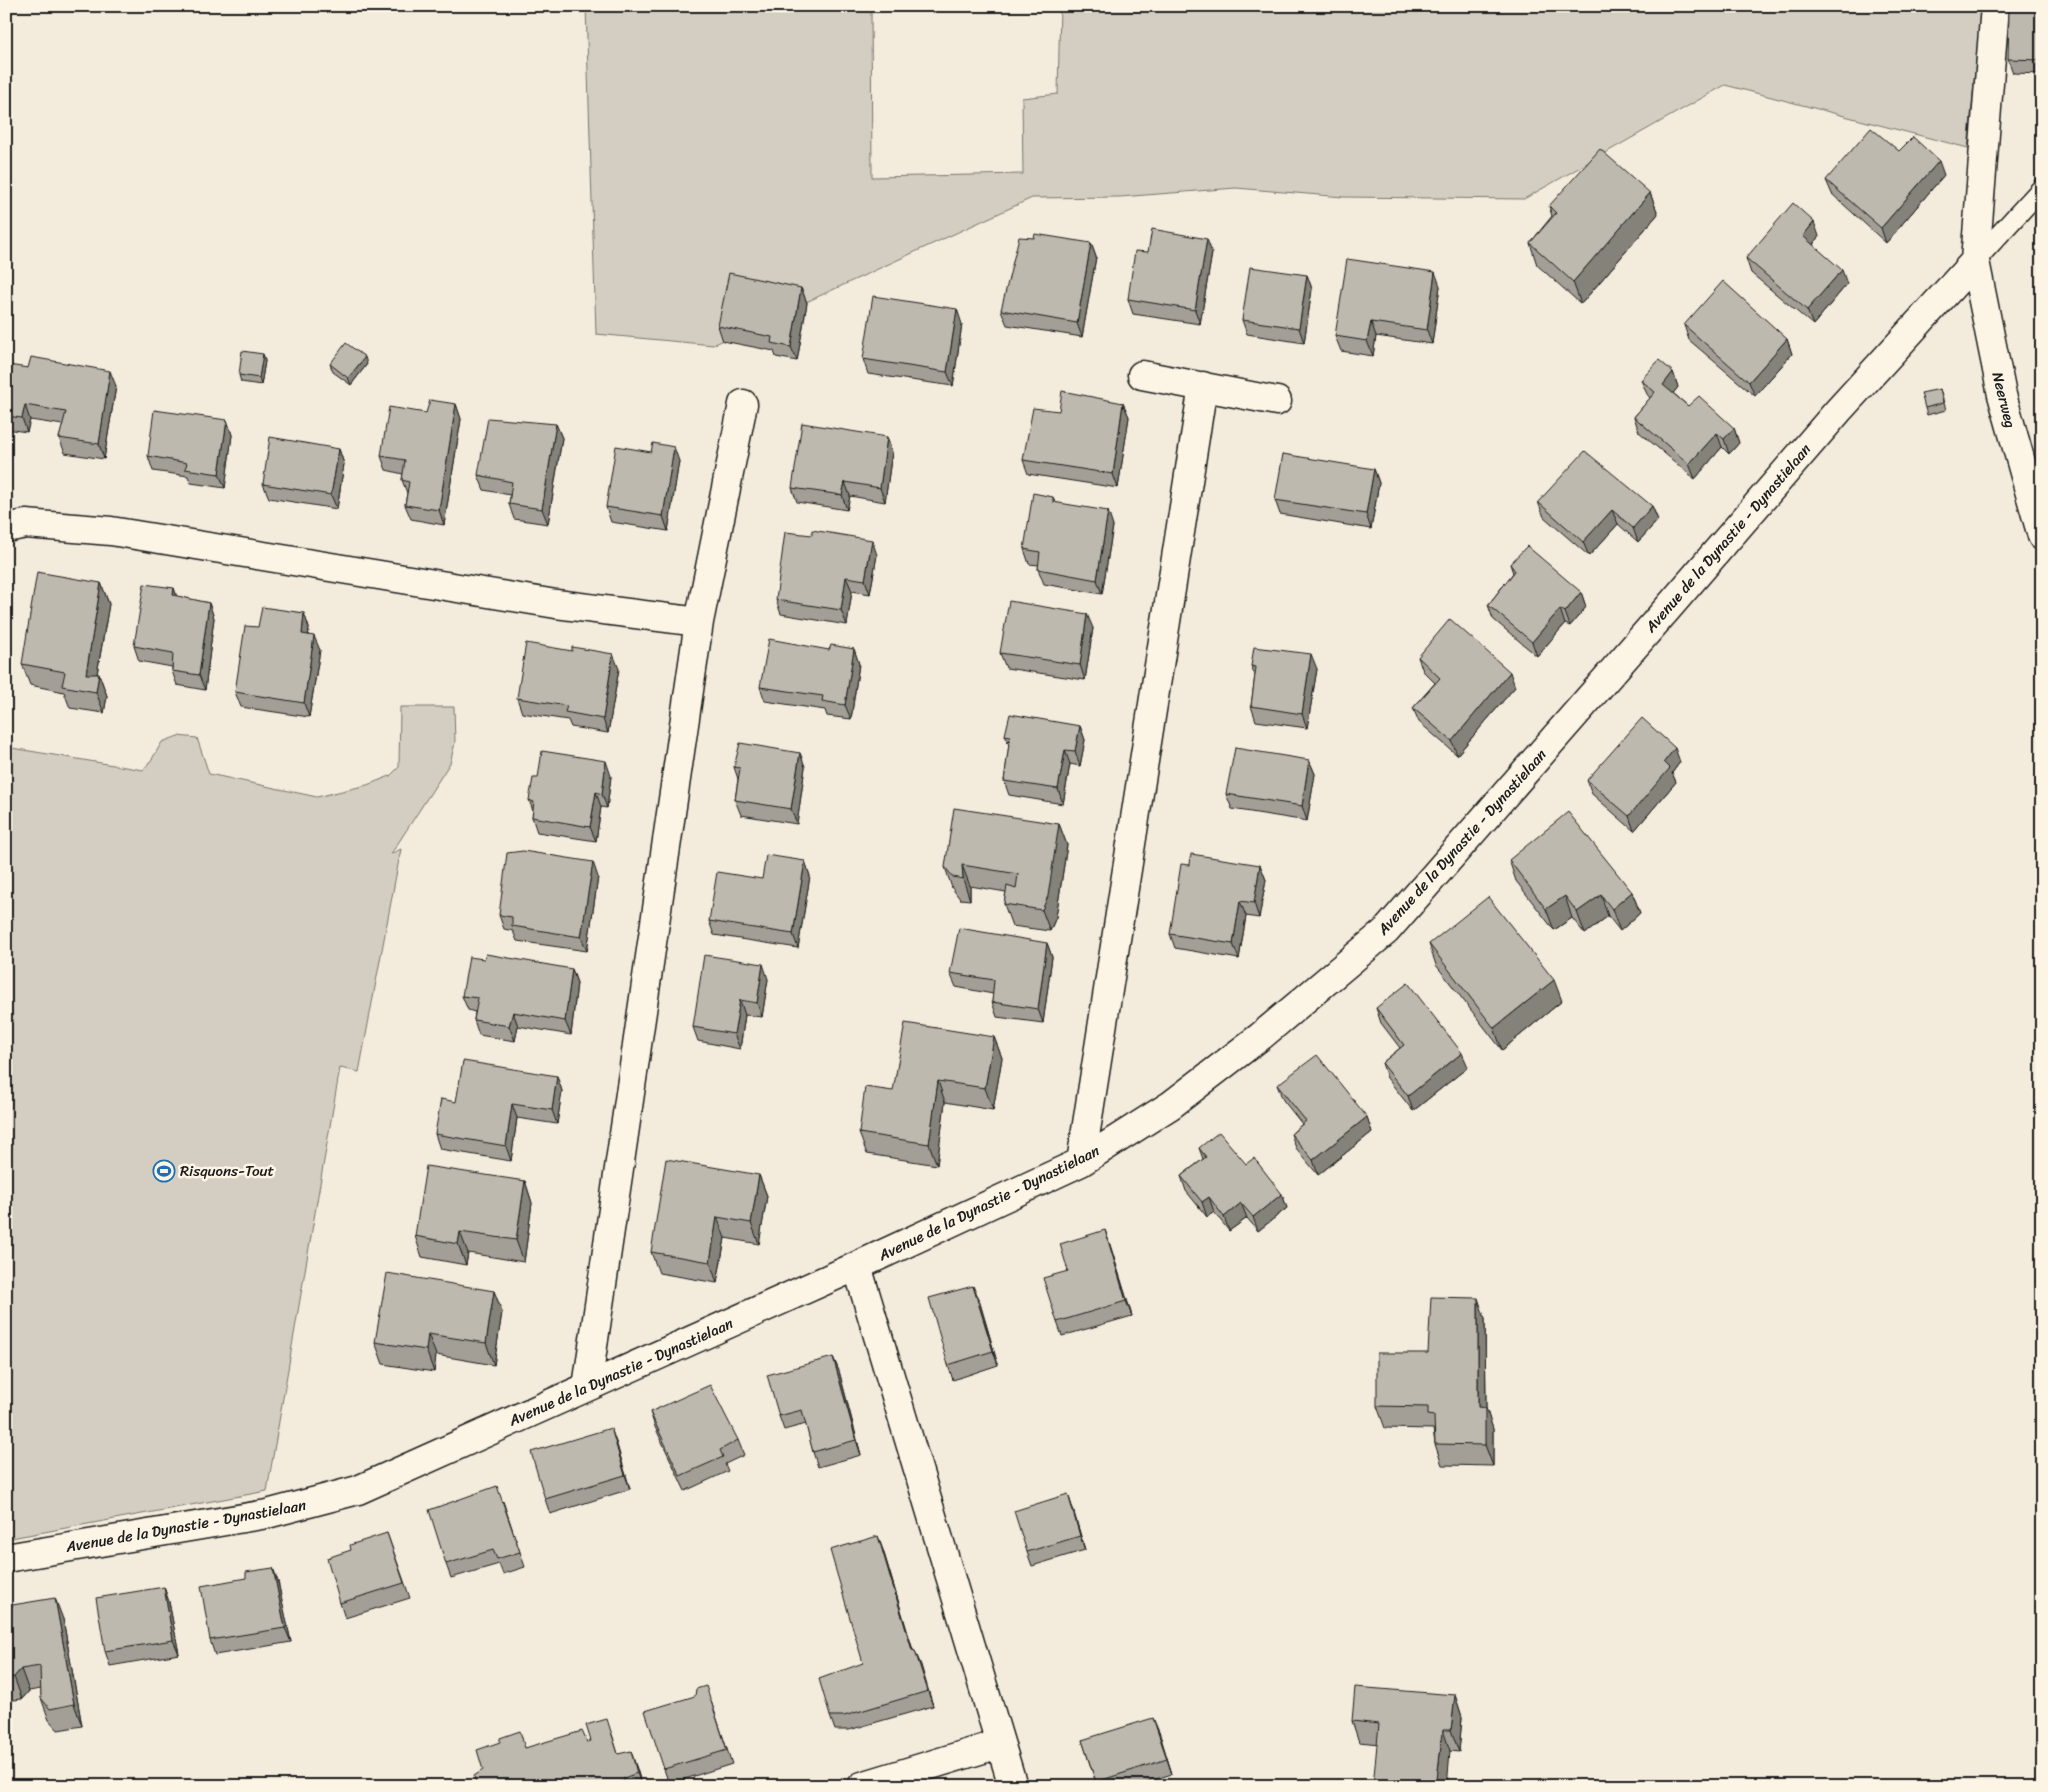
<svg xmlns="http://www.w3.org/2000/svg" width="2048" height="1792" viewBox="0 0 2048 1792" font-family="Sriracha,sans-serif">
	<style>
		.green { fill: #d3cec1; stroke: #78756e }
		.lines { fill: none; stroke-linecap: round; stroke-linejoin: round }
		.service-casing { stroke: #1c1c1c; stroke-width: 22 }
		.minor-casing { stroke: #1c1c1c; stroke-width: 31 }
		.service { stroke: #fcf5e5; stroke-width: 19 }
		.minor { stroke: #fcf5e5; stroke-width: 28 }
		.wall { fill: #a39f96; stroke: #1c1c1c }
		.shaded-wall { fill: #85827a; stroke: #1c1c1c }
		.building { fill: #beb9ae; stroke: #1c1c1c }
		.labels { text-anchor: middle; dominant-baseline: central; stroke-width: 5; stroke-linejoin: round; paint-order: stroke }
		.street-label { font-size: 15px; fill: #1c1c1c; stroke: #fcf5e5 }
		.poi-label { font-size: 15px; fill: #1c1c1c; stroke: #fcf5e5; text-anchor: start }
	</style>
	<rect width="100%" height="100%" fill="#f3ecdd"/>
	<filter id="ink" filterUnits="userSpaceOnUse"><feTurbulence type="fractalNoise" baseFrequency=".02" numOctaves="2"/><feDisplacementMap in="SourceGraphic" scale="10" xChannelSelector="R" yChannelSelector="G"/><feConvolveMatrix kernelMatrix="1 2 1 2 8 2 1 2 1" color-interpolation-filters="sRGB"/></filter>
	<g filter="url(#ink)">
		<path class="green" d="M586,6H871L872,177L1023,174L1022,98L1058,94L1060,6H1981L1968,148L1725,85L1524,199L1343,197L1236,188L1120,197L1032,198L713,345L596,334Z
			M400,707H454L455,743L450,763L391,854L401,849L359,1072L340,1068L267,1491L6,1539V747L143,770L152,759L162,742L178,736L197,738L209,774L317,797L367,785L390,776L399,767Z"/>
		<g class="lines">
			<g class="service-casing">
				<path id="service" d="M1975,261L2042,188"/>
			</g>
			<g class="minor-casing">
				<path id="minor" d="M1995,6L1975,261L2002,395L2042,536
					M1142,375L1277,401
					M6,528L26,524L111,531L556,604L699,622
					M1081,1162L1203,386
					M857,1266L1013,1786
					M587,1387L699,622L743,404
					M6,1558L267,1514L358,1490L857,1266L1081,1162L1171,1105L1261,1036L1386,931L1668,608L1838,411L1975,261
					M862,1786L999,1744"/>
			</g>
			<use href="#service" class="service"/>
			<use href="#minor" class="minor"/>
		</g>
		<path class="wall" d="M2042,6V74L2013,73L2008,59L2019,10Z
			M1899,151L1944,175L1886,243L1832,194L1826,180Z
			M1650,193L1658,214L1581,304L1537,265L1530,243L1552,216L1549,206Z
			M1819,236L1813,245L1847,284L1813,325L1751,273L1746,258Z
			M1091,243L1096,257L1082,337L1007,325L1001,310Z
			M1148,252L1212,253L1200,324L1133,314L1128,299Z
			M1307,275L1312,289L1304,343L1247,334L1242,320Z
			M1440,286L1432,344L1376,336L1373,356L1341,351L1335,336Z
			M801,288L807,303L797,361L776,357L774,351L723,341L718,326Z
			M962,324L953,386L868,374L863,359Z
			M1684,325L1787,339L1792,354L1755,396L1689,340Z
			M263,354L265,361L261,385L241,382L239,375Z
			M330,364H367L351,385L333,372Z
			M1673,372L1678,387L1673,393L1688,406L1734,428L1739,443L1729,454L1722,447L1695,479L1639,432L1634,417L1650,398L1647,394L1641,380Z
			M6,376L116,386L104,459L65,453L59,438L63,425L30,420L27,432L6,429Z
			M1940,389L1946,410L1927,415L1925,408Z
			M1123,403L1129,417L1118,488L1028,474L1023,460L1059,411Z
			M456,404L461,419L444,525L411,519L405,505L407,493L402,480L403,474L386,470L381,456L426,413Z
			M227,420L232,435L225,488L191,483L188,476L153,471L148,456Z
			M556,424L562,438L548,524L514,519L509,504L510,495L484,490L478,475Z
			M887,437L892,452L885,502L850,496L847,510L797,502L792,488Z
			M339,449L344,464L337,509L269,498L263,484Z
			M679,461L668,531L611,522L606,507Z
			M1374,469L1379,483L1371,529L1280,514L1275,500Z
			M1053,497L1055,502L1113,526L1102,594L1044,584L1038,569L1039,565L1029,564L1024,549Z
			M1538,502L1652,506L1658,520L1638,542L1618,524L1589,556L1544,517Z
			M812,535L877,555L870,594L852,591L847,625L781,614L776,600Z
			M1510,564L1581,592L1586,607L1570,626L1565,624L1537,656L1493,619L1488,605L1513,573Z
			M101,583L109,604L97,674H99L107,696L104,713L70,708L64,692L30,685L22,664Z
			M174,588L176,596L209,603L214,618L205,690L177,685L172,671V667L139,661L134,646Z
			M304,613L309,628L308,635L320,650L309,717L241,707L235,692L258,627Z
			M1093,628L1085,680L1006,668L1000,653Z
			M854,649L859,664L851,719L827,716L825,710L765,701L760,687L829,650Z
			M1418,657L1515,687L1457,755L1419,722L1413,708L1435,683L1423,671Z
			M1251,666L1317,669L1307,728L1256,721L1251,706L1255,675Z
			M619,669L608,733L571,727L568,720L522,713L517,698Z
			M1080,726L1085,740L1080,766L1070,764L1063,804L1009,795L1004,781L1009,745L1005,735Z
			M800,753L805,767L797,824L741,815L735,800L738,779L734,767Z
			M1309,760L1315,774L1307,821L1232,809L1226,794Z
			M1680,762L1672,773L1676,782L1634,831L1592,794L1587,780Z
			M611,776L607,808L601,807L596,841L537,832L532,817L533,811L529,800Z
			M1059,824L1067,845L1056,917L1050,931L1012,926L1004,904L1006,892L970,886V900L960,899L952,888L945,867Z
			M1509,860L1632,892L1640,913L1620,931L1608,916L1585,934L1572,918L1554,930L1516,881Z
			M805,861L810,876L798,948L714,935L709,921L762,879Z
			M1260,865L1266,880L1259,918L1246,916L1239,959L1175,948L1170,934Z
			M598,877L587,951L517,941L513,931L504,929L499,915Z
			M1047,943L1052,957L1043,1023L997,1017L992,1002L993,994L956,987L950,973Z
			M1429,944L1562,1001L1502,1050L1436,965Z
			M572,969L577,983L571,1035L518,1026L515,1041L479,1035L474,1020L475,1012L468,1010L462,996Z
			M768,979L762,1017L745,1015L740,1049L698,1041L693,1027Z
			M1376,1008L1468,1067L1413,1111L1387,1078L1382,1063L1400,1048L1381,1023Z
			M994,1037L1002,1058L993,1110L945,1102L937,1165L867,1154L859,1133L893,1091Z
			M557,1076L562,1091L557,1124L517,1118L511,1161L440,1149L435,1134L456,1102Z
			M1277,1085L1367,1117L1372,1132L1318,1175L1296,1148L1291,1134L1302,1124L1283,1100Z
			M1199,1148L1246,1164L1282,1194L1287,1208L1258,1231L1247,1218L1229,1231L1214,1212L1207,1217L1186,1191L1181,1176L1203,1159Z
			M759,1175L767,1196L759,1244L725,1238L717,1283L659,1273L651,1252Z
			M525,1181L532,1203L524,1262L468,1253L466,1265L422,1257L415,1236Z
			M1105,1230L1110,1245L1132,1316L1062,1336L1057,1322L1068,1271Z
			M494,1291L502,1312L494,1365L436,1355L434,1372L383,1364L375,1342Z
			M979,1300L998,1365L953,1380L948,1365Z
			M1485,1319L1486,1408L1493,1429V1466L1442,1465L1435,1444L1433,1429L1385,1428L1377,1406L1428,1353Z
			M833,1357L839,1371L861,1455L818,1467L813,1452L806,1424L784,1430L779,1416Z
			M650,1412L738,1440L744,1455L725,1464L728,1471L685,1491L655,1427Z
			M616,1442L630,1489L550,1514L545,1499Z
			M1068,1494L1085,1550L1032,1566L1027,1552Z
			M503,1501L525,1567L503,1574L499,1564L451,1578L446,1564Z
			M387,1533L410,1598L345,1618L340,1603L351,1550Z
			M883,1550L913,1650L915,1651L933,1706L849,1730H835L830,1716L863,1663Z
			M273,1568L278,1582L291,1642L215,1655L210,1640L246,1578Z
			M164,1587L169,1602L179,1654L110,1666L105,1651Z
			M6,1606L63,1619L82,1726L58,1730L49,1720L41,1698V1689L29,1691L22,1699L6,1701Z
			M1455,1695L1462,1717L1459,1752L1359,1742L1352,1721Z
			M711,1701L732,1764L669,1784L664,1769Z
			M1159,1732L1172,1774L1134,1786H1097L1082,1740Z
			M612,1734L618,1754L636,1766L642,1786H477L525,1748L587,1742Z"/>
		<path class="shaded-wall" d="M1939,161L1944,175L1886,243L1881,228Z
			M1650,193L1658,214L1581,304L1573,282Z
			M1814,222L1819,236L1808,251L1803,236Z
			M1207,239L1212,253L1200,324L1195,310Z
			M1091,243L1096,257L1082,337L1077,323Z
			M1842,270L1847,284L1813,325L1807,310Z
			M1435,272L1440,286L1432,344L1427,330Z
			M1307,275L1312,289L1304,343L1299,328Z
			M801,288L807,303L797,361L791,347Z
			M957,309L962,324L953,386L947,372Z
			M1371,322L1376,336L1373,356L1367,341Z
			M1787,339L1792,354L1755,396L1749,382Z
			M263,354L265,361L261,385L259,378Z
			M365,357L367,364L351,385L348,378Z
			M110,371L116,386L104,459L99,444Z
			M1673,372L1678,387L1669,399L1663,385Z
			M1123,403L1129,417L1118,488L1113,474Z
			M456,404L461,419L444,525L439,510Z
			M25,405L30,420L27,432L22,418Z
			M227,420L232,435L225,488L219,474Z
			M556,424L562,438L548,524L542,509Z
			M1734,428L1739,443L1729,454L1724,439Z
			M1717,433L1722,447L1695,479L1689,464Z
			M887,437L892,452L885,502L880,488Z
			M674,447L679,461L668,531L663,516Z
			M339,449L344,464L337,509L331,495Z
			M1374,469L1379,483L1371,529L1366,514Z
			M845,482L850,496L847,510L842,495Z
			M1652,506L1658,520L1638,542L1633,528Z
			M1612,510L1618,524L1589,556L1583,542Z
			M1108,511L1113,526L1102,594L1097,580Z
			M872,540L877,555L870,594L865,580Z
			M846,577L852,591L847,625L841,610Z
			M101,583L109,604L94,691L86,674Z
			M174,588L179,603L173,595Z
			M1581,592L1586,607L1570,626L1565,612Z
			M209,603L214,618L205,690L199,675Z
			M1560,609L1565,624L1537,656L1532,642Z
			M304,613L309,628L307,649L302,634Z
			M1087,614L1093,628L1085,680L1080,665Z
			M314,636L320,650L309,717L304,703Z
			M854,649L859,664L851,719L845,705Z
			M613,654L619,669L608,733L603,719Z
			M1311,654L1317,669L1307,728L1302,714Z
			M1510,672L1515,687L1457,755L1452,741Z
			M99,674L107,696L104,713L96,692Z
			M1080,726L1085,740L1080,766L1075,751Z
			M1675,748L1680,762L1672,773L1676,782L1634,831L1629,816L1664,762Z
			M1065,750L1070,764L1063,804L1058,789Z
			M800,753L805,767L797,824L791,809Z
			M1309,760L1315,774L1307,821L1302,806Z
			M606,761L611,776L607,808L602,794Z
			M596,792L601,807L596,841L590,827Z
			M1059,824L1067,845L1056,917L1050,931L1042,910Z
			M805,861L810,876L798,948L793,934Z
			M593,862L598,877L587,951L581,937Z
			M962,865L970,886V900L963,879Z
			M1260,865L1266,880L1259,918L1254,903Z
			M1632,892L1640,913L1620,931L1612,909Z
			M1601,895L1608,916L1585,934L1577,912Z
			M1565,896L1572,918L1554,930L1546,909Z
			M1240,901L1246,916L1239,959L1233,944Z
			M1047,943L1052,957L1043,1023L1038,1009Z
			M763,964L768,979L762,1017L757,1003Z
			M572,969L577,983L571,1035L565,1021Z
			M1554,980L1562,1001L1502,1050L1494,1028Z
			M740,1000L745,1015L740,1049L734,1034Z
			M513,1012L518,1026L515,1041L509,1026Z
			M994,1037L1002,1058L993,1110L985,1088Z
			M1462,1053L1468,1067L1413,1111L1408,1096Z
			M557,1076L562,1091L557,1124L552,1110Z
			M938,1081L945,1102L937,1165L929,1144Z
			M512,1104L517,1118L511,1161L506,1146Z
			M1367,1117L1372,1132L1318,1175L1313,1160Z
			M759,1175L767,1196L759,1244L751,1223Z
			M525,1181L532,1203L524,1262L516,1240Z
			M1282,1194L1287,1208L1258,1231L1253,1217Z
			M1209,1197L1214,1212L1207,1217L1202,1202Z
			M1241,1203L1247,1218L1229,1231L1224,1217Z
			M717,1217L725,1238L717,1283L710,1262Z
			M1105,1230L1110,1245L1132,1316L1126,1301Z
			M460,1232L468,1253L466,1265L458,1244Z
			M973,1286L979,1300L998,1365L993,1351Z
			M494,1291L502,1312L494,1365L486,1343Z
			M1478,1298L1485,1319L1486,1408L1493,1429V1466L1485,1445L1478,1407Z
			M428,1334L436,1355L434,1372L426,1350Z
			M833,1357L839,1371L861,1455L856,1440Z
			M611,1428L616,1442L630,1489L625,1475Z
			M1068,1494L1073,1509L1085,1550L1080,1536Z
			M878,1536L883,1550L917,1665L912,1650Z
			M273,1568L278,1582L291,1642L285,1628Z
			M164,1587L169,1602L179,1654L173,1640Z
			M55,1598L63,1619L82,1726L74,1704Z
			M915,1651L921,1665L933,1706L928,1691Z
			M21,1669L29,1691L22,1699L14,1677Z
			M1455,1695L1462,1717L1459,1752L1451,1730Z
			M1153,1718L1159,1732L1172,1774L1167,1759Z
			M1443,1730L1450,1751L1447,1786H1436Z
			M631,1751L636,1766L642,1786L637,1773Z"/>
		<path class="building" d="M2019,6H2042V60L2008,59L2009,10H2019Z
			M1871,128L1899,151L1913,137L1939,161L1881,228L1826,180Z
			M1600,149L1650,193L1573,282L1530,243L1556,213L1549,206Z
			M1793,203L1814,222L1803,236L1842,270L1807,310L1746,258Z
			M1152,229L1207,239L1195,310L1128,299L1135,251L1148,252Z
			M1035,234L1091,243L1077,323L1001,310L1019,237L1034,238Z
			M1347,259L1435,272L1427,330L1371,322L1367,341L1335,336Z
			M1250,267L1307,275L1299,328L1242,320Z
			M729,273L801,288L791,347L771,343L772,337L718,326Z
			M1723,281L1787,339L1749,382L1684,325Z
			M873,296L957,309L947,372L863,359Z
			M346,343L365,357L348,378L330,364Z
			M242,351L263,354L259,378L239,375Z
			M31,357L110,371L99,444L59,438L66,412L25,405L22,418L6,416V376L8,365L28,368Z
			M1659,360L1673,372L1663,385L1688,406L1699,396L1734,428L1724,439L1717,433L1689,464L1634,417L1655,392L1641,380Z
			M1940,389L1943,403L1925,408L1921,393Z
			M1062,391L1123,403L1113,474L1023,460L1033,408L1059,411Z
			M430,400L456,404L439,510L405,505L409,482L402,480L405,460L381,456L389,407L426,413Z
			M154,410L227,420L219,474L185,469L187,463L148,456Z
			M488,418L556,424L542,509L509,504L512,482L478,475Z
			M802,423L887,437L880,488L845,482L842,495L792,488Z
			M270,437L339,449L331,495L263,484Z
			M653,443L674,447L663,516L606,507L616,446L651,452Z
			M1585,451L1652,506L1633,528L1612,510L1583,542L1538,502Z
			M1283,454L1374,469L1366,514L1275,500Z
			M1033,493L1053,497V502L1108,511L1097,580L1038,569L1040,552L1024,549Z
			M812,530L872,540L865,580L846,577L841,610L776,600L785,532L812,535Z
			M1527,546L1581,592L1565,612L1560,609L1532,642L1488,605L1515,571L1510,564Z
			M37,572L101,583L86,674H99L96,692L62,686L65,672L22,664Z
			M144,584L174,588L173,595L209,603L199,675L172,671L173,653L134,646Z
			M1009,601L1087,614L1080,665L1000,653Z
			M262,607L304,613L302,634L314,636L304,703L235,692L245,626L258,627Z
			M1450,619L1510,672L1452,741L1413,708L1440,678L1418,657Z
			M769,639L829,650L831,645L854,649L845,705L822,701L823,696L760,687Z
			M526,643L572,651V647L613,654L603,719L565,712L567,706L517,698Z
			M1254,647L1311,654L1302,714L1251,706L1256,667L1251,666Z
			M1010,714L1080,726L1075,751L1065,750L1058,789L1004,781L1010,736L1005,735Z
			M1642,718L1675,748L1664,762L1670,768L1629,816L1587,780Z
			M740,743L800,753L791,809L735,800L740,768L734,767Z
			M1235,748L1309,760L1302,806L1226,794Z
			M542,751L606,761L602,794L596,792L590,827L532,817L534,802L529,800L533,778H538Z
			M954,808L1059,824L1048,896L1042,910L1004,904L1007,886L1016,889L1018,874L962,865L963,879L953,877L945,867Z
			M1568,812L1632,892L1612,909L1601,895L1577,912L1565,896L1546,909L1509,860Z
			M523,851L593,862L581,937L512,926V917L499,915L507,853Z
			M1191,854L1260,865L1254,903L1240,901L1233,944L1170,934L1181,864L1190,865Z
			M766,855L805,861L793,934L709,921L717,872L762,879Z
			M1488,897L1554,980L1494,1028L1429,944Z
			M959,928L1047,943L1038,1009L992,1002L994,980L950,973Z
			M486,954L572,969L565,1021L513,1012L509,1026L474,1020L478,998L462,996L469,957L484,959Z
			M704,955L763,964L757,1003L740,1000L734,1034L693,1027Z
			M1408,983L1462,1053L1408,1096L1382,1063L1404,1045L1376,1008Z
			M905,1023L994,1037L985,1088L938,1081L929,1144L859,1133L865,1087L893,1091Z
			M1317,1055L1367,1117L1313,1160L1291,1134L1306,1121L1277,1085Z
			M463,1061L557,1076L552,1110L512,1104L506,1146L435,1134L441,1099L456,1102Z
			M1219,1132L1246,1164L1254,1158L1282,1194L1253,1217L1241,1203L1224,1217L1209,1197L1202,1202L1181,1176L1206,1157L1199,1148Z
			M666,1159L759,1175L751,1223L717,1217L710,1262L651,1252Z
			M426,1166L525,1181L516,1240L460,1232L458,1244L415,1236Z
			M1105,1230L1126,1301L1057,1322L1043,1278L1068,1271L1060,1244Z
			M387,1273L494,1291L486,1343L428,1334L426,1350L375,1342Z
			M973,1286L993,1351L948,1365L929,1298Z
			M1431,1297L1478,1298V1407L1485,1408V1445L1435,1444L1434,1416L1428,1415V1407L1377,1406V1353H1428Z
			M833,1357L856,1440L813,1452L802,1410L779,1416L767,1375Z
			M710,1385L738,1440L720,1450L723,1457L680,1476L650,1412Z
			M611,1428L625,1475L545,1499L531,1452Z
			M497,1486L520,1552L497,1559L493,1550L446,1564L429,1510Z
			M1068,1494L1080,1536L1027,1552L1014,1511Z
			M387,1533L404,1583L340,1603L327,1558L351,1550L350,1545Z
			M878,1536L912,1650L915,1651L928,1691L844,1716H830L819,1679L863,1663L830,1550Z
			M273,1568L285,1628L210,1640L201,1586L246,1578V1572Z
			M164,1587L173,1640L105,1651L96,1598Z
			M55,1598L74,1704L50,1709L41,1698L40,1666L21,1669L14,1677L6,1679V1606Z
			M706,1686L727,1750L664,1769L645,1711L695,1696L696,1689Z
			M1355,1687L1455,1695L1451,1730H1443L1436,1786H1373L1379,1724L1352,1721Z
			M1153,1718L1167,1759L1096,1782L1082,1740Z
			M607,1719L618,1754L631,1751L637,1773L624,1778V1781L610,1786H477L474,1776L483,1770L477,1750L500,1742V1738L520,1731L525,1748L582,1731L587,1742L591,1741L586,1725Z
			M424,1781L426,1786H404Z"/>
	</g>
	<defs>
		<g id="stadium-ring" transform="scale(1.125)"><circle r="9.5" fill="#fcf5e5" stroke="#1f6fb2" stroke-width="1.5"/><path d="M0-5a6.5 5 0 1 0 0 10a6.5 5 0 1 0 0-10ZM-3.5-1.8h7v3.6h-7Z" fill="#1f6fb2"/></g>
	</defs>
	<g fill-rule="evenodd">
		<use href="#stadium-ring" x="164" y="1171"/>
	</g>
	<g class="labels">
		<g class="street-label">
			<text transform="translate(2004 400) rotate(76)">Neerweg</text>
			<text transform="translate(1728 538) rotate(-49)">Avenue de la Dynastie - Dynastielaan</text>
			<text transform="translate(1462 842) rotate(-48)">Avenue de la Dynastie - Dynastielaan</text>
			<text transform="translate(989 1203) rotate(-26)">Avenue de la Dynastie - Dynastielaan</text>
			<text transform="translate(621 1372) rotate(-24)">Avenue de la Dynastie - Dynastielaan</text>
			<text transform="translate(186 1526) rotate(-10)">Avenue de la Dynastie - Dynastielaan</text>
		</g>
		<g class="poi-label">
			<text x="180" y="1171">Risquons-Tout</text>
		</g>
	</g>
	<rect width="2048" height="1792" fill="none" stroke="#fcf5e5" stroke-width="25"/>
	<rect x="12" y="12" width="2023" height="1767" fill="none" stroke="#1c1c1c" stroke-width="2" filter="url(#ink)"/>
</svg>
